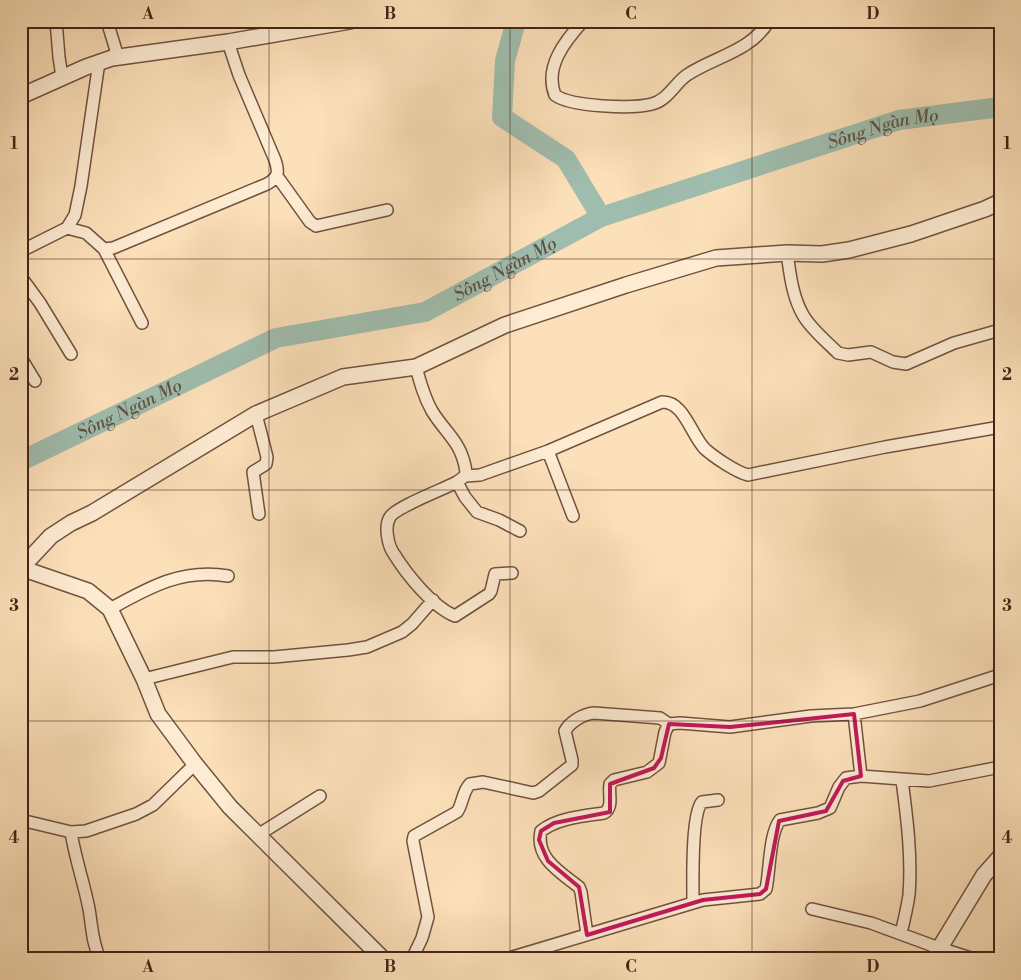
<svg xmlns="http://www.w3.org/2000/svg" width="1021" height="980" viewBox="0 0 1021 980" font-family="'Libre Bodoni',serif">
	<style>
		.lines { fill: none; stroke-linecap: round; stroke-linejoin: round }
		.river { stroke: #9fbdae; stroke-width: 20 }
		.minor-casing { stroke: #715240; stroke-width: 14 }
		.tertiary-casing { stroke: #715240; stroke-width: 18 }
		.minor { stroke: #fdebd2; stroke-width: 11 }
		.tertiary { stroke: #fdebd2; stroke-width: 15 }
		.marked { fill: none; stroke: #c2185b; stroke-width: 4; stroke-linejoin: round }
		.grid { fill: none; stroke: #432317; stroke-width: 1; stroke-opacity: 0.55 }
		.labels { text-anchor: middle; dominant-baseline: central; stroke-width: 4; stroke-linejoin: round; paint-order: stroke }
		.water-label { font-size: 18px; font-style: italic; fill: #5f5144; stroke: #fdebd2 }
		.neatline { fill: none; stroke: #432317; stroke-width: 2 }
		.grid-label { font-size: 16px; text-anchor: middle; font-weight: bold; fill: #432317 }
	</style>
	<rect width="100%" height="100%" fill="#fce0b9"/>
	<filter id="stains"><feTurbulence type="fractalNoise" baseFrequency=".004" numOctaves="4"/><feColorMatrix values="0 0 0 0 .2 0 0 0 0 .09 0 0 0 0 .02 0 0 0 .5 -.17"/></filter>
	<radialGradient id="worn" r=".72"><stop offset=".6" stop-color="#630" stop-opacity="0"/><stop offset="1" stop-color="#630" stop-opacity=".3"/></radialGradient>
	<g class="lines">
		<g class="river">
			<path d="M516,21L505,61L502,117L566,159L601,217"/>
			<path id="s1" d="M21,461L276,338L425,312L601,217L899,120L1000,107"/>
		</g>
		<g class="minor-casing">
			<path id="minor" d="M56,21L59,57L62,77
				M107,21L118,57
				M583,21C565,41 544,67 555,95C571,107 633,109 652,104C668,100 675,83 687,75C716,56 750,52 769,21
				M277,176L310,222L316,226L387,210
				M67,228L86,233L104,249L113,248L267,184C279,177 279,172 275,160L239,75L228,42
				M104,249L142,323
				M21,251L67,228L75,215L81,186L99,62
				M787,253C790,273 792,296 803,315C811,329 826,341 838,353L848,355L871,352L893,362L906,364L954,343L1000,330
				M21,277L40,303L71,354
				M21,358L35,381
				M416,367C420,382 424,397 432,411C446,434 462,442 466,472L465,476L457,482C444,489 396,507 390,517C384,526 388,546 394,554C407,575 433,607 455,616L489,594L491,591L495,574L512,573
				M256,414L267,457L266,464L253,472L259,514
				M548,451L573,516
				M465,476L480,475L548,451L662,402C684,401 691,435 705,449C714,457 736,472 748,475L885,447L1000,427
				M457,482L465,497L477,512L499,520L520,531
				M110,609C148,588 182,568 228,576
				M144,679L233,657H274L348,650L367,647L402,632L412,624L433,600
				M854,714L861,776
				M21,820L71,832L86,831L136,814L153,805L195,764
				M71,832C75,858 84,883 89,909C92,926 92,943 100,959
				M258,835L320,796
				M693,903C693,884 691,814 702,802L718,800
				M812,909L871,923L939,948L974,959
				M901,933C904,921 907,908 909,895C912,857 907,818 902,780
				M587,935L581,892L579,887C560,872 535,858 541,831C558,818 583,816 604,813C614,807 608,794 610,784L614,780L647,772L659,763L665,732L669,724L680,723L730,727L811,716L854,714L920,701L1000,675
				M412,959L422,938L428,917L413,841L414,836L457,812C463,804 462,792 470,784L483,782L533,793L539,791L572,765V760L565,731C570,722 583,714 594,713L660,718L669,724
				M506,959L703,900L760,894L766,889C770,871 769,834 780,820L818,813L830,808L839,787L846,778L861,776L929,781L1000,767"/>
		</g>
		<g class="tertiary-casing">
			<path id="tertiary" d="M21,96L86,67L112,58L228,42L350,21
				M21,568L51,536L71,523L92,513L256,414L343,377L416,367L505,325L626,285L716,258L787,253L822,254L849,250L911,234L985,209L1000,202
				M21,568L88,591L110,609L144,679L158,714L195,764L230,807L383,959
				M933,959L984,875L1000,857"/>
		</g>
		<use href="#minor" class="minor"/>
		<use href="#tertiary" class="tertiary"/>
	</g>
	<path class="marked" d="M854,714L861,776L843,781L826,811L779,821L766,889L760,894L703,900L587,935L579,887L548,861L539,840L541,831L554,823L610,812V784L654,768L661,758L669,724L730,727Z"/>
	<path class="grid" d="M269,21V959M510,21V959M752,21V959M21,259H1000M21,490H1000M21,721H1000"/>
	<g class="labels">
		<g class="water-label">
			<text stroke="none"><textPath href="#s1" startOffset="930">Sông Ngàn Mọ</textPath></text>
			<text stroke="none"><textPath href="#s1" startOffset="525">Sông Ngàn Mọ</textPath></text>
			<text stroke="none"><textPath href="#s1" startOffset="120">Sông Ngàn Mọ</textPath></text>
		</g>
	</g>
	<rect width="1021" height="980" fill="none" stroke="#fce0b9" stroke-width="55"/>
	<rect x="28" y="28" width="966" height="924" class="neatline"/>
	<g class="grid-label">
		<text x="148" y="19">A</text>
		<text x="390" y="19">B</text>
		<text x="631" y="19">C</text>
		<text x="873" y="19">D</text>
		<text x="14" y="149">1</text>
		<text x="1007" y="149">1</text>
		<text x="14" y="380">2</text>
		<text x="1007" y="380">2</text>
		<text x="14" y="611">3</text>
		<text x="1007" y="611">3</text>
		<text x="14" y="843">4</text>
		<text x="1007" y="843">4</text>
		<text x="148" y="972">A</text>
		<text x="390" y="972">B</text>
		<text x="631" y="972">C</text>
		<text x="873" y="972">D</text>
	</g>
	<rect width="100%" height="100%" filter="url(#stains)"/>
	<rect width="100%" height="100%" fill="url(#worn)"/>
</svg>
